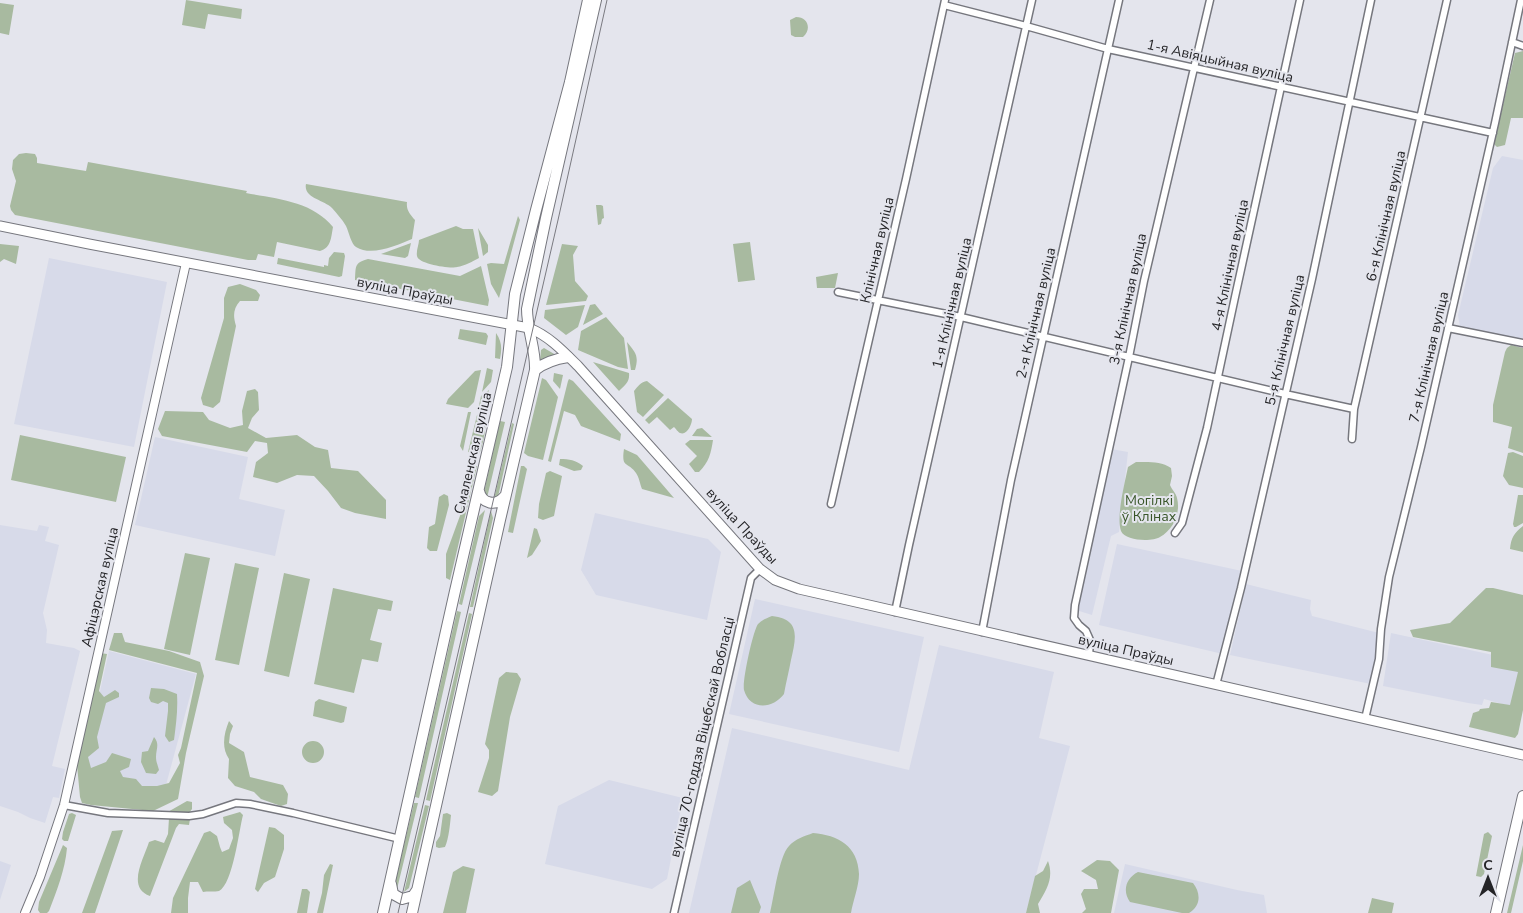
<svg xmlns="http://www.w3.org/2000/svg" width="1523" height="913" viewBox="0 0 1523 913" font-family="'Nunito Sans',sans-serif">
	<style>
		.built { fill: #d7dae9 }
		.green { fill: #a8baa0 }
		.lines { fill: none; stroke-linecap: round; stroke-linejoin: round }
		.minor-casing { stroke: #76777e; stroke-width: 9 }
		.tertiary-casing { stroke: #76777e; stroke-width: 10 }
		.secondary-casing { stroke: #76777e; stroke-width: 11 }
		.primary-casing { stroke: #76777e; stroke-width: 12 }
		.minor { stroke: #fff; stroke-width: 6 }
		.tertiary { stroke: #fff; stroke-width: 8 }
		.secondary { stroke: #fff; stroke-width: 9 }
		.primary { stroke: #fff; stroke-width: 10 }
		.tram { stroke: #7a7a80; stroke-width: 1 }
		.labels { text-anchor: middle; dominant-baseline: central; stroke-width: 4; stroke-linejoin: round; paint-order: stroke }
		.street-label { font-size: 14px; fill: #242427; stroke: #e4e5ed }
		.park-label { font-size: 14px; fill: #395629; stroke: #e4e5ed }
	</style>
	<rect width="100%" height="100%" fill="#e4e5ed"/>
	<path class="built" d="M1502,156L1523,160V340L1460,327L1458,315L1493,168Z
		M49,258L167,282L134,447L14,424Z
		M155,437L248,457L239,499L285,510L275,556L135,525Z
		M1111,449L1128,452L1119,532L1111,536L1092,615L1076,610Z
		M595,513L708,539L721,552L707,620L596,595L581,570Z
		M0,525L37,531L39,525L49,527L45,541L59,545L43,613L47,630L46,643L74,648L80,651L52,766L65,769L59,798L53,797L45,823L30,818L18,812L0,806Z
		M1117,544L1242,571L1223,654L1099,625Z
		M1246,584L1311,600L1310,609L1312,616L1379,633L1378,654L1371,684L1230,655Z
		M755,599L924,637L899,752L729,714Z
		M1523,615L1517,708L1484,699L1482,705L1468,703L1383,686L1391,633L1493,655Z
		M939,645L1054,672L1039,738L1070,746L1026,913H689L732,728L909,770Z
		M109,651L196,674L163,796L81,776Z
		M609,780L683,798L667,879L652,889L545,864L558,806Z
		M0,861L11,865L0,900Z
		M1125,864L1237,890L1264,895L1267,913H1114Z"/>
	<path class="green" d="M186,0L242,9L241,19L208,14L205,29L182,25Z
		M0,3L14,5L9,35L0,33Z
		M796,17C808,17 812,29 803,37H795L791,35L790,20Z
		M1523,51V118H1511L1505,145L1497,147L1494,144L1515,53Z
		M26,153L35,154L37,158V163L86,171L88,162L247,191L246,193C277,199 312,201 333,227C331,238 331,248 320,251L277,242L274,257L258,254L256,260H248L15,215L11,210L10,206L16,181L12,169L13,160L19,154Z
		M306,184L407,202C406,210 410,214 415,220L412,239C397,245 372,257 356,247C351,244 349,232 346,226C342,219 337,214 332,208C324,200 303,198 306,184Z
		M596,205H601L603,206L604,218L602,219L601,224L598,225Z
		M518,216L520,220L499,298L491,284L487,264L491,263L504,264Z
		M456,226L463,229H473L479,258C473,261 465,266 457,267C450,269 418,264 417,256C416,251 419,244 419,240Z
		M478,228L488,245V252L483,256Z
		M750,242L755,280L738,282L733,244Z
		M411,243L408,256L405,258L381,254Z
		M0,244L19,246L16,264L4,259L0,262Z
		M562,244L578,246L573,255L575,281L588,296L586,301L546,305Z
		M334,252L344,253L345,256L342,276L339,277L277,264L278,258L324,267V265L328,266L329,258Z
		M368,259L460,276L481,266L489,300L488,306L355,280C356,266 354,263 368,259Z
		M838,273L835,288H817L816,277Z
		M240,284L256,290L260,295L258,301H240C233,309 233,316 236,326L220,402L213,408L203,405L201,398L224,318V298L228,287Z
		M595,304L603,314L583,325L590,305Z
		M585,305L578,327L566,335L544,318L545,310Z
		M606,317L624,338L628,369L618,367L578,350L581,331Z
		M460,329L486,333L488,336L486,345L458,339Z
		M496,333C502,342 502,348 500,359L495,358Z
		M627,342C636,353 639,356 635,370H631Z
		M1511,345L1523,348V453L1508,448L1512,427L1493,422V405L1505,352L1507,348Z
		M544,348L556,355L548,357L540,361L541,350Z
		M593,362L629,373C630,382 625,385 619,391Z
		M487,368L493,370L491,382L482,392Z
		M481,370L474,402L468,408L446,404L448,399L475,371Z
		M554,373L563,375L560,389L553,381Z
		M542,378L546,380L558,397L543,460L528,456L524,453Z
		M569,379L573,381L621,434L620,441L581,426L575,415L564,411L551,462L548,461L568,381Z
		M647,381L664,395L643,417L637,412L634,391C638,386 641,382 647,381Z
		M255,389L258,392L259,410L252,418L248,428L266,438L297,435L315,447L328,450L331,468L358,471L386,500V519L355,513L341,508L328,491L314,476L297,475L277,483L253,477L256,462L268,453L267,443L255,441L247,452L162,436L158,429L165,411L203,412L209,420L230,428L243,425L242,411L247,391Z
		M489,390L485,412L478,410L481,396Z
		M668,398L692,419C692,424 687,436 680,433C679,433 675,428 674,427L670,430L657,417L649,424L645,420Z
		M468,412H471L463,451L460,446Z
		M480,414L486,416C486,428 484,440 480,452L477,454L468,452L477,415Z
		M500,421L505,422L487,498L484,492Z
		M512,423L514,424L498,497L494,499Z
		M702,428L712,437L692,436L697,429Z
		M20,435L126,457L116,502L11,480Z
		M690,440H713C711,453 709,462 699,472H695L689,464L697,456L685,444Z
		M624,449L637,455L674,498L642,489C640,484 639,477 636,473C628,461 621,469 624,449Z
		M1513,452L1523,456V488L1509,485L1503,476L1508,453Z
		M560,459C569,459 576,460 583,466L581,470L574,471L559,465Z
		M1136,462C1149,462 1161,461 1171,468L1172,476L1170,485C1172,490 1176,493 1177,498C1181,513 1173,530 1160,537C1152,542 1125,541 1121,531C1116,516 1125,482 1128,467Z
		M469,466H477L450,580L446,578V554L461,513L462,482Z
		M521,466H524L527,469L513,533L508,532Z
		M550,471L562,476L554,516L543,520L538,518L539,504L546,473Z
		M444,494L448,496L449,505L437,551H430L427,548L429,527L435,524L439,497Z
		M1518,495H1523V523L1516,527H1514L1513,524Z
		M485,510L462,605L459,604L479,516Z
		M491,511L493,518L473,607H470Z
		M1523,526V552L1510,549C1511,538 1514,533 1523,526Z
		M534,528L537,529L541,541L532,555L527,558Z
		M185,553L210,558L190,655L164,649Z
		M235,563L259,568L239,665L215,660Z
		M284,573L310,579L289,677L264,671Z
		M333,588L393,601L391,611L378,609L370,640L382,643L378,662L362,659L354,693L314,684Z
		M1486,588H1493L1523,595V710L1518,734L1515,738L1469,727L1473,713L1479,711L1480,709L1489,708L1491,702L1510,705L1518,672L1491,667V652L1413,637L1410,630L1450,623Z
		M457,611L461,612L419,798L415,797Z
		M469,613L472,614L430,801L426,800Z
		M772,616C801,619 796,638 791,660C789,671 786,682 784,694C773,709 750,711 744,690C742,681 753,631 758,624C762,620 767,618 772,616Z
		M114,633H122L125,642L169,651L200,662L204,676L186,753L178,799L153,811L91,805L82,803L80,797L77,765L95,687L100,653L107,654L99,691L104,697L115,690L119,693V697L106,703L97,737L99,748L88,757L91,768L106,762L112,753L131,759L129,767L120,771L123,777L136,779L142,786H157L169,783L180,763L178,755L181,748L197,673L109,650Z
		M506,672L517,673L521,679L510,717L498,791L492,796L478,792L489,758V750L485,744L499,678Z
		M151,688L164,689L177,694C178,710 176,724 174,740L169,742L165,736L168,711V703L163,701L158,704L151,702L149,698Z
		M319,699L347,707L344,722L341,723L313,716L315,702Z
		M229,721L233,726L230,734L229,743L244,752L250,777L283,785L288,794L287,804L281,806L261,799L254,792L235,786L228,778L229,759C221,748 224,733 229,721Z
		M154,737C160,744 156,749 156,757C156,762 158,766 159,770L156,774L146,773L141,762L142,752L148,751Z
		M302 752a11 11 0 1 1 22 0a11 11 0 1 1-22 0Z
		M187,801L192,802V809L189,813H166Z
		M414,803H418L397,889L395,887V883Z
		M425,805L429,806L409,888L404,892Z
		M240,812L243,815C239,830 233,884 219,891C215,892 207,891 203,892L198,882H190L188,898V913H171L173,898L204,833L210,831L217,836L220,847L222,852L229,849L233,838L232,830L224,823L223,817Z
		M72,813L76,815L68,841H64L62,839L63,832L69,814Z
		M447,813L451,815C450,824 449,838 445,847L439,848L436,847V842L440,836L443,814Z
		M169,818H187L190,819L189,825L179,824L176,828L150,896C126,888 144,858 149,842L155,840L164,843L168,834Z
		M269,827L275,828L284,835V849L275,877L264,883L258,892L255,889Z
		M123,830L95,913H82L112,831Z
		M1488,832L1492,836L1484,874L1481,877L1476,876L1484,834Z
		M813,833C838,835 858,846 859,874C859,886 853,901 851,913H770C774,897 779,856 789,846C795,839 805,836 813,833Z
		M63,845L67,848C65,870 57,890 49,911L47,913H40L38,910L39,902Z
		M1523,845V861L1511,913H1507Z
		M1097,860L1110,861L1119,870L1111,913H1082L1086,909L1081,894L1084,889H1098L1096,880L1081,871Z
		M1048,861C1054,878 1047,889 1038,904L1040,913H1026L1035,876L1043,871Z
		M330,864L333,865L323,913H317L322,893L324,875Z
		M463,866L475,869L466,913H443L453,872Z
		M1138,872L1193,883C1201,893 1201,906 1189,913H1182L1130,902C1122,891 1126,878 1138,872Z
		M750,880L761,907L759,913H731L737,888Z
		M302,889H307L310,892L307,913H297Z
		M1372,898L1394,903L1392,913H1368Z"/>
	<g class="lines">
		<g class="minor-casing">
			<path id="minor" d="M944,5L1026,26L1108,49L1493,133
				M1512,42L1523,46
				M838,292L961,317L1285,394L1354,409
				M1448,328L1523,343
				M1352,439L1354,409L1447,0
				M831,504L906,179L945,0
				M1175,533L1182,523L1207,428L1235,297L1300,0
				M895,612L909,545L1032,0
				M982,632L1011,480L1119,0
				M1089,656L1090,640L1086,631L1079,625L1074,618L1075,605L1129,357L1144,281L1210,0
				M1216,685L1241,588L1312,279L1371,0
				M1365,719L1379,659L1381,629L1389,577L1421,447L1495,123L1521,0
				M64,805L108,813L189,816L203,814L236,803L250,804L293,813L400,839
				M674,913L751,578L760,569"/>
		</g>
		<g class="tertiary-casing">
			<path id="tertiary" d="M25,913L40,877L64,805L186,263"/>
		</g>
		<g class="secondary-casing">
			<path id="secondary" d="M0,226L89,244L529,328C549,336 563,351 578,366L760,569L775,580L799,589L1523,755"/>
		</g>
		<g class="primary-casing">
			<path id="primary" d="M535,370C545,362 555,359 568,357
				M479,491C482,504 496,507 505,496
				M391,884L393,894L402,899L413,896L417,890
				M383,913L455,591L507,367L515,294L536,210L570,82L588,0
				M412,913L500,520L535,370C536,350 527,330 527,309L546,218L596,0
				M1496,913L1523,796"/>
		</g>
		<use href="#minor" class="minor"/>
		<use href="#tertiary" class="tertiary"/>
		<use href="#secondary" class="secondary"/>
		<use href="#primary" class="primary"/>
		<path class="tram" d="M398,913L558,220L607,0"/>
	</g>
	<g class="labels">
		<g class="street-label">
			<text transform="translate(1220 61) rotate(13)">1-я Авіяцыйная вуліца</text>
			<text transform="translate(1386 216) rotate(-77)">6-я Клінічная вуліца</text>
			<text transform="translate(877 250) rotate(-77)">Клінічная вуліца</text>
			<text transform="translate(1230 265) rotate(-78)">4-я Клінічная вуліца</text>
			<text transform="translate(405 291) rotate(11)">вуліца Праўды</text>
			<text transform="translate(1128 299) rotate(-78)">3-я Клінічная вуліца</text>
			<text transform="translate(952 303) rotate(-77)">1-я Клінічная вуліца</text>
			<text transform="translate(1036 313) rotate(-77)">2-я Клінічная вуліца</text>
			<text transform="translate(1285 340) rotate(-77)">5-я Клінічная вуліца</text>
			<text transform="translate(1429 357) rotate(-77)">7-я Клінічная вуліца</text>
			<text transform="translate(473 453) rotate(-77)">Смаленская вуліца</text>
			<text transform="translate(742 526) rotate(47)">вуліца Праўды</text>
			<text transform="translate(100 587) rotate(-77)">Афіцэрская вуліца</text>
			<text transform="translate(1126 650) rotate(13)">вуліца Праўды</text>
			<text transform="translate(702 737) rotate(-77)">вуліца 70-годдзя Віцебскай Вобласці</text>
		</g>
		<g class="park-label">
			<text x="1149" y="500">Могілкі<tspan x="1149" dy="16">ў Клінах</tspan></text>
		</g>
	</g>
	<g transform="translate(1488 878)" stroke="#e4e5ed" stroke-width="4" paint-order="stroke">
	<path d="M0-4L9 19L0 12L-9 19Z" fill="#242427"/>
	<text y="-8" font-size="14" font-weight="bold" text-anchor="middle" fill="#242427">С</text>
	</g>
</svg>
